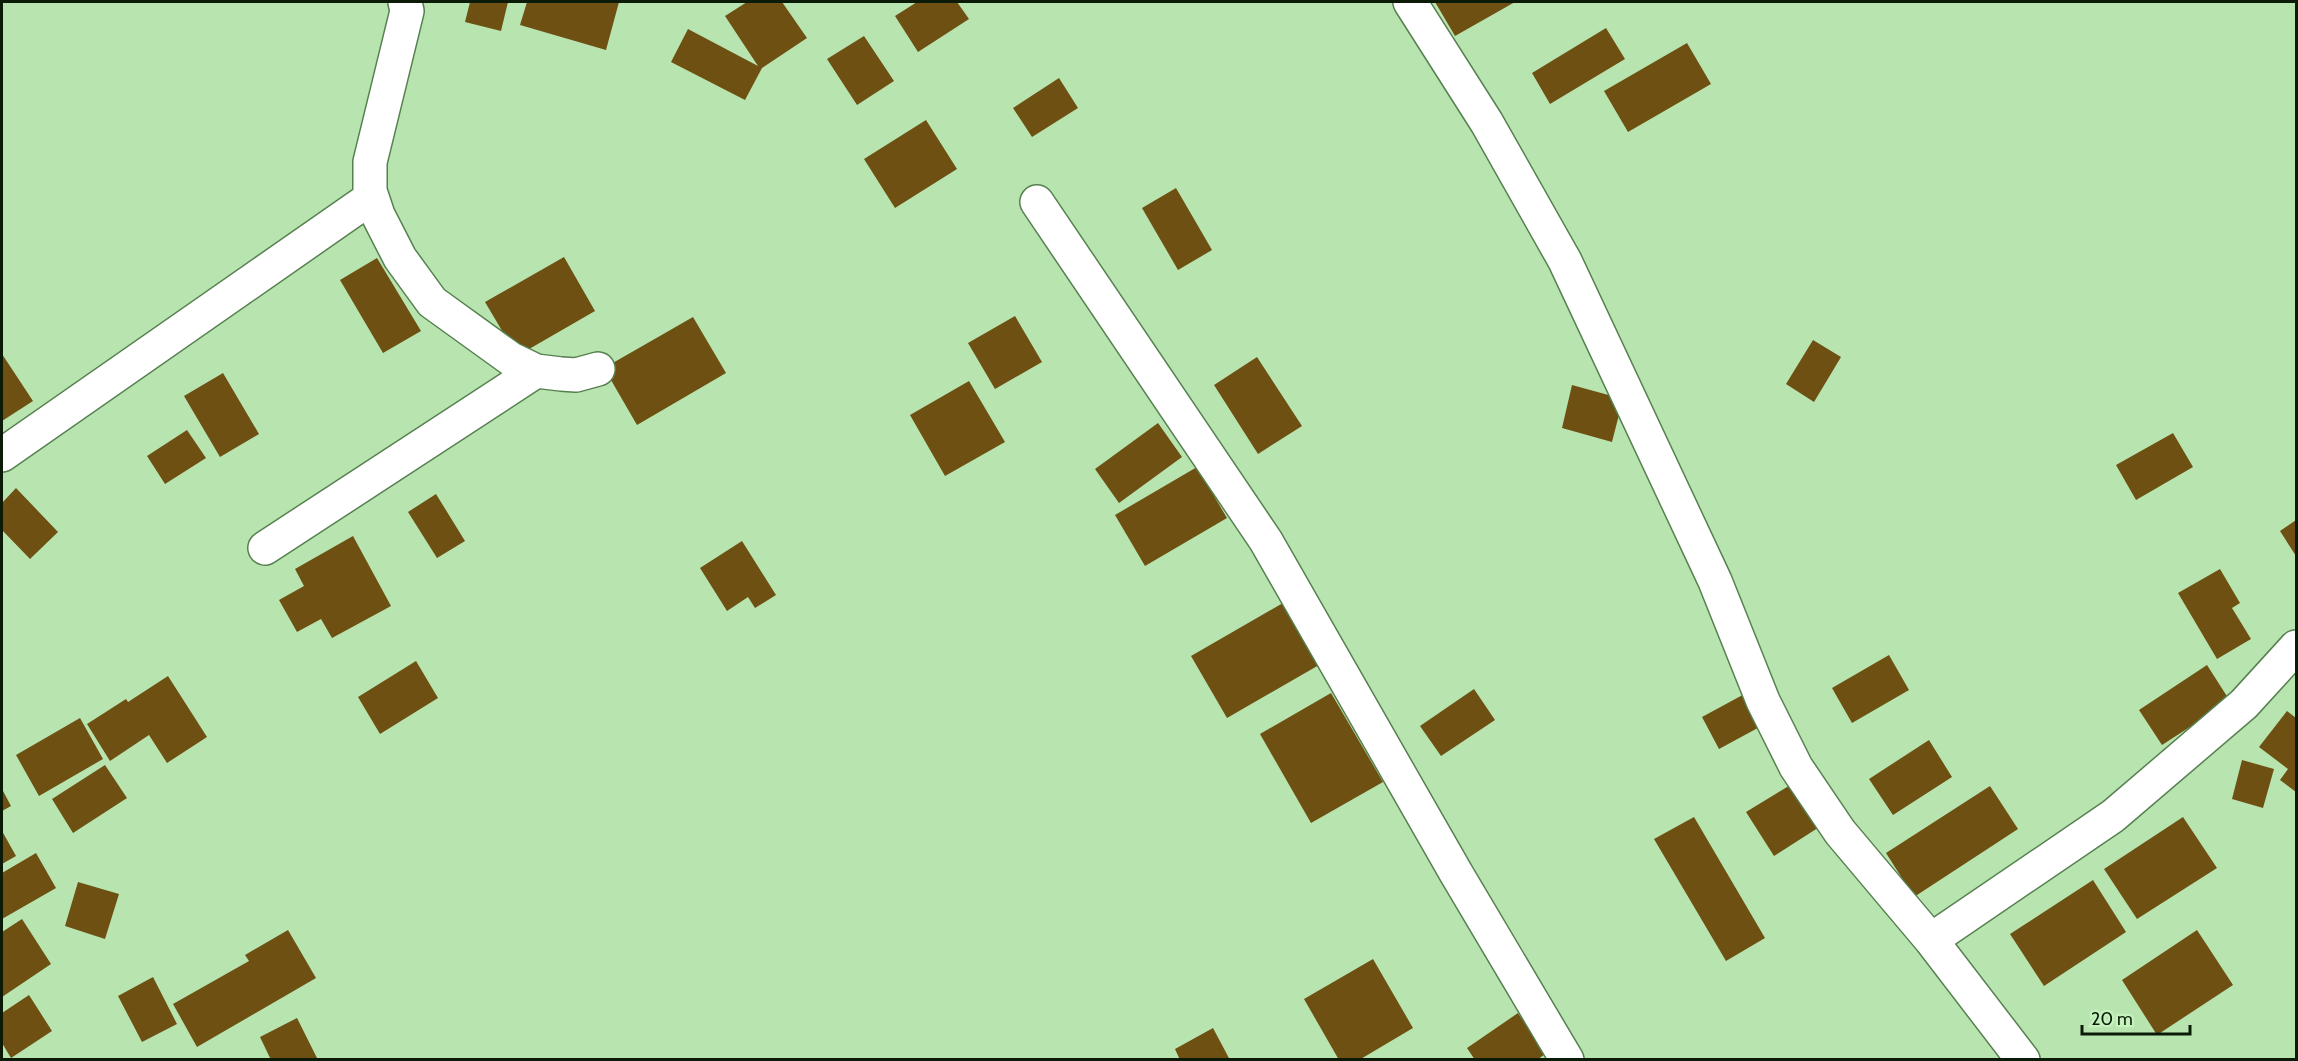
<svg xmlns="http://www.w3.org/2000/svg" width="2298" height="1061" viewBox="0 0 2298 1061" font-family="Cabin,sans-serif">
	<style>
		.building { fill: #6e5013 }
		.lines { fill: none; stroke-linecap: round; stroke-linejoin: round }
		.street-casing { stroke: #578050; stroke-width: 36 }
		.street { stroke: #fff; stroke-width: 33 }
	</style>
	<rect width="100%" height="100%" fill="#b8e4b0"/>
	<path class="building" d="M470,2H508L501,31L465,22Z
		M527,2H619L606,50L520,25Z
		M747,2H782L807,38L762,68L745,100L671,62L688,29L758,66L725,16Z
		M917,2H957L969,19L918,52L895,16Z
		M1435,2H1515L1455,36Z
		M1606,28L1625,59L1550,104L1532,73Z
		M864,36L894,81L857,105L827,59Z
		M1687,43L1711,84L1628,132L1604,91Z
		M1059,78L1078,108L1032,137L1013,108Z
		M926,120L957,169L895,208L864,159Z
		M1176,188L1212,250L1178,270L1142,208Z
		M564,257L595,311L517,356L485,302Z
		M377,258L421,331L383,353L340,280Z
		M1015,316L1042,362L995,389L968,343Z
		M693,317L726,373L637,425L604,368Z
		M1813,340L1841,357L1814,402L1786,384Z
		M2,354L33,401L2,421Z
		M1257,357L1302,426L1258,454L1214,385Z
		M223,373L259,434L220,457L184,396Z
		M969,381L1005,442L945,476L910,415Z
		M1572,385L1623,399L1612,442L1562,428Z
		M1158,423L1182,457L1119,503L1095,469Z
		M187,430L206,458L165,484L147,456Z
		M2173,433L2193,467L2136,500L2116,465Z
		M1197,467L1227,518L1145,566L1115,515Z
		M16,488L58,532L30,559L2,530V503Z
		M436,494L465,541L437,558L408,512Z
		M2296,520V556L2280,531Z
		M353,536L391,606L332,638L321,619L297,632L279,600L304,586L295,569Z
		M742,541L776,595L755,608L748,597L727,611L700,568Z
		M2220,569L2240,603L2232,608L2251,639L2217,659L2178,593Z
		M1283,603L1319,665L1227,718L1191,656Z
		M1889,655L1909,690L1852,723L1832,688Z
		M416,661L438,698L380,734L358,697Z
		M2207,665L2230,701L2162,745L2139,710Z
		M168,676L207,737L167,763L149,735L110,761L87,724L126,699L128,702Z
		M1474,689L1495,720L1441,756L1420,726Z
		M1750,691L1767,723L1719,749L1702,717Z
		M1331,693L1383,782L1311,823L1260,734Z
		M2287,711L2296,718V792L2280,780L2288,769L2259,747Z
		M80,718L103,759L39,796L16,755Z
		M1929,740L1952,777L1893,815L1869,779Z
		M2242,760L2274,769L2263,808L2232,799Z
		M105,765L127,798L73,833L52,799Z
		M1797,781L1824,824L1774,856L1746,812Z
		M1990,786L2018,829L1914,897L1886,853Z
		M2,789L11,806L2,811Z
		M1694,817L1765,938L1726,961L1654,839Z
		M2183,817L2217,868L2137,919L2104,869Z
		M2,831L16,856L2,864Z
		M36,853L56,888L2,919V873Z
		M2093,880L2126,932L2044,986L2010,934Z
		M78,882L119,894L105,939L65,926Z
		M22,919L51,964L2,997V932Z
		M288,930L316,978L197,1047L173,1004L249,961L245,955Z
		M2197,930L2233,985L2157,1035L2122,980Z
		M1373,959L1413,1028L1359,1060H1339L1304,999Z
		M153,977L177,1024L142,1042L118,996Z
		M29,995L52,1031L11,1058L2,1043V1013Z
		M1518,1013L1545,1054L1537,1060H1475L1467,1048Z
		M297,1018L318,1060H271L260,1037Z
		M1213,1028L1230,1060H1180L1175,1049Z"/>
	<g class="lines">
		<g class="street-casing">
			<path id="street" d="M405,2L407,11L370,162V191L378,215L400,258L432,302L511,359L536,371L561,374L576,375L598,369
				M1410,2L1487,123L1565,261L1715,581L1763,701L1796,767L1840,832L1931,940L2023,1060
				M1037,202L1266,541L1456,873L1567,1060
				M2,455L372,197
				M265,548L536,371
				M1931,940L2113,816L2244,704L2296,647"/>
		</g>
		<use href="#street" class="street"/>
	</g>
	<rect width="2298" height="1061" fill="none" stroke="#0b1b08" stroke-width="6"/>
	<path d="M2082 1025v9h108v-9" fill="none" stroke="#0b1b08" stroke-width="3"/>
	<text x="2091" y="1025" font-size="18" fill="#0b1b08" stroke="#c5f2bd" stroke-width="4.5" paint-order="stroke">20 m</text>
</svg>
